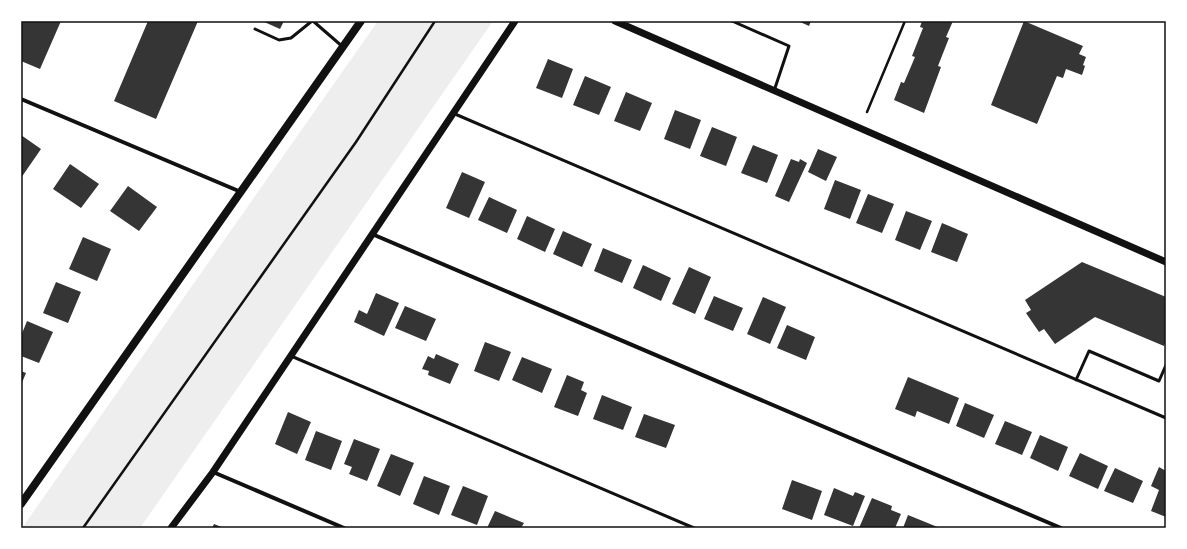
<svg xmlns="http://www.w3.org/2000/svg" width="1187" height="549" viewBox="0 0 1187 549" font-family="'Noto Sans',sans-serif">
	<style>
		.green { fill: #eee }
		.building { fill: #353535 }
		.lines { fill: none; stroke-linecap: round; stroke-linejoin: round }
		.path { stroke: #111; stroke-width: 2.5 }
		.service { stroke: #111; stroke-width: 3 }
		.minor { stroke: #111; stroke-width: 4 }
		.tertiary { stroke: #111; stroke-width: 7 }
		.secondary { stroke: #111; stroke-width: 8 }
		.neatline { fill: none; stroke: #111; stroke-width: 1.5 }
	</style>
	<rect width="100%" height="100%" fill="#fff"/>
	<path class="green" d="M378,21H493L140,528H22Z"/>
	<path class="building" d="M21,21H61L40,69L21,61Z
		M148,21H198L156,119L114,101Z
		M262,21H284L280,29Z
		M798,21H811L809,26Z
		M922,21H953L946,37L949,38L938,66L941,67L924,113L894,100L901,82L904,83L915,57L912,56L923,28L920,27Z
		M1024,21L1083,46L1079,54L1086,57L1083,65L1085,66L1082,75L1066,69L1063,78L1057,76L1037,124L991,105Z
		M548,59L573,69L562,98L536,88Z
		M585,76L611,87L599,115L573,105Z
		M626,92L652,103L640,131L614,121Z
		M675,110L701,120L690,149L664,139Z
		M712,127L737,137L726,166L700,156Z
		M21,135L41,149L21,178Z
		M753,145L778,155L767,183L741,173Z
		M818,149L837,157L826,181L808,172Z
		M791,159L799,162L800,159L807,163L789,202L775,196Z
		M70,164L99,184L81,208L53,189Z
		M462,172L485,182L469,218L446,208Z
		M835,180L861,190L850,219L824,209Z
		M128,186L157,207L139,231L110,211Z
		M868,194L894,204L882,233L856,223Z
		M489,197L517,210L507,233L478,220Z
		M906,211L932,221L920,250L895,240Z
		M527,216L555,229L545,252L517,239Z
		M942,223L968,234L957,262L931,252Z
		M563,231L592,244L582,267L553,254Z
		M83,237L111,249L97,281L69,269Z
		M603,248L632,260L622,283L594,271Z
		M1082,262L1166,297V341L1164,346L1095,317L1055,344L1044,329L1039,332L1026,313L1031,310L1025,300Z
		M643,265L671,278L661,301L633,288Z
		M689,267L711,277L695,314L672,304Z
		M56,282L81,292L68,323L43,313Z
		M376,293L399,303L384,336L354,322L359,310L367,314Z
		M714,296L743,308L733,331L704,319Z
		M763,297L786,307L770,344L747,334Z
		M405,306L436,319L426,341L395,328Z
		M27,321L53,332L39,363L21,356V336Z
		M787,325L815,337L806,360L777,348Z
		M485,342L511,352L499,381L474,371Z
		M436,354L459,364L450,384L428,375L429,371L422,369L428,356L434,359Z
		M522,357L552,369L542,393L512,380Z
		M21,371L26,373L21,385Z
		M567,375L584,382L581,390L587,393L578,416L554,407Z
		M908,377L959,398L949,424L917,411L915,417L895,409Z
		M602,395L632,407L623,430L593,419Z
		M965,403L994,415L984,438L956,426Z
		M288,412L311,422L297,454L275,444Z
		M644,414L675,425L666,448L635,437Z
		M1005,421L1032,432L1022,455L995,444Z
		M316,431L342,441L331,470L305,460Z
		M1040,435L1068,447L1058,471L1030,458Z
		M354,439L380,449L367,481L349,474L352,467L344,464Z
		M1080,453L1108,466L1098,489L1069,476Z
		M391,454L414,463L400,496L377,486Z
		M1159,467L1166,471V517L1151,511L1159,490L1151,486Z
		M1115,468L1143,481L1133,503L1104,491Z
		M424,476L450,486L439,515L413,504Z
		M792,480L822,491L812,520L782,509Z
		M463,486L488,496L477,525L451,515Z
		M834,488L853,496L855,492L865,496L853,526L824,515Z
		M872,498L892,506L891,510L901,514L895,528H859Z
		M495,511L524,523L521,528H487Z
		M908,515L940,528H903Z
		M214,524L224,528H212Z"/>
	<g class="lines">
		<path class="path" d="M867,112L905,21
			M83,528L356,142L435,21"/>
		<path class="service" d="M313,21L343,47
			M732,21L789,46L774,91
			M255,29L279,40L291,38L312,21
			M455,114L1166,418
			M291,356L694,528
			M1076,380L1089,351L1159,381L1166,365"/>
		<path class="minor" d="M21,99L241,192
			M372,234L1061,528
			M213,472L344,528"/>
		<path class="tertiary" d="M615,21L1166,262
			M171,528L213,472L515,21"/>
		<path class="secondary" d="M21,504L361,21"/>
	</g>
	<rect width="1187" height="549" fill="none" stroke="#ffffff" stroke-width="44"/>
	<rect x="22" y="22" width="1143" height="505" class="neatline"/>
</svg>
